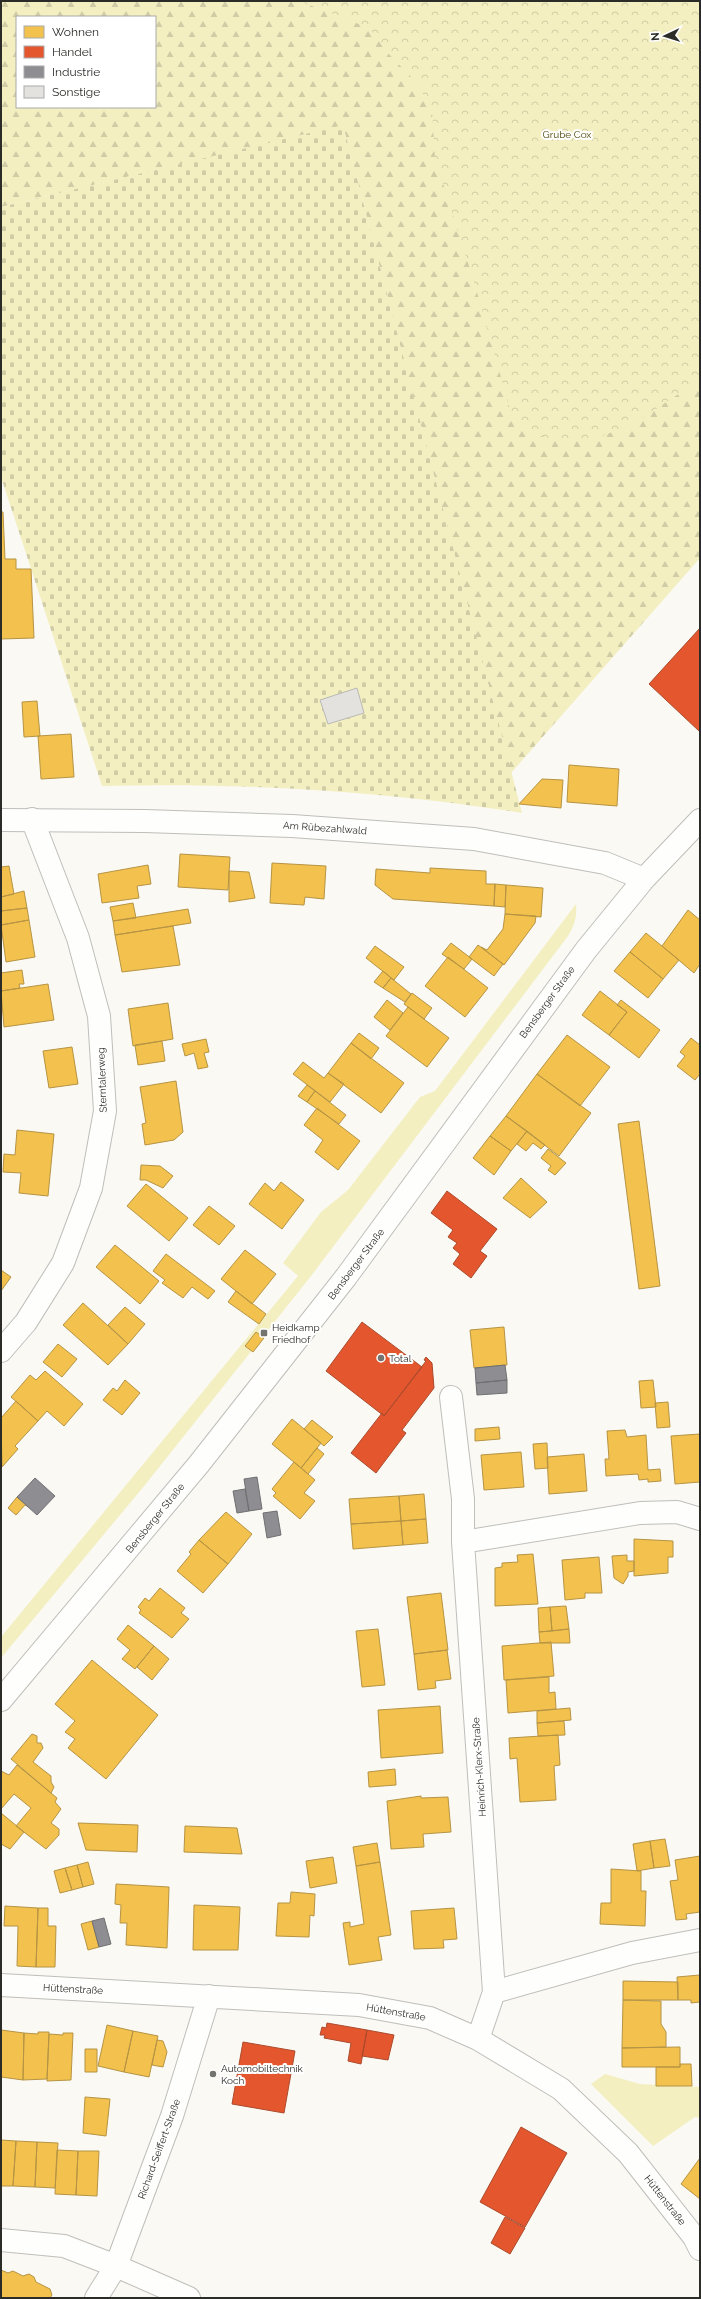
<svg xmlns="http://www.w3.org/2000/svg" width="701" height="2299" viewBox="0 0 701 2299" font-family="Raleway,sans-serif">
	<style>
		.grass { fill: #f3efc1 }
		.forest { fill: url(#forest-firs); fill-rule: evenodd }
		.cemetery { fill: url(#cemetery-stones) }
		.park { fill: url(#park-crowns) }
		.homes { fill: #f2c14e; stroke: #b69443 }
		.shops { fill: #e4572e; stroke: #ac4a2c }
		.industry { fill: #8d8d92; stroke: #707072 }
		.building { fill: #e3e2df; stroke: #b9b9b5 }
		.lines { fill: none; stroke-linecap: round; stroke-linejoin: round }
		.street-casing { stroke: #bfbebb; stroke-width: 24 }
		.secondary-casing { stroke: #bfbebb; stroke-width: 24 }
		.street { stroke: #fefefd; stroke-width: 22 }
		.secondary { stroke: #fefefd; stroke-width: 22 }
		.poi-dot { fill: #73736f; stroke: #fff; stroke-width: 1.5 }
		.labels { text-anchor: middle; dominant-baseline: central; stroke-width: 4; stroke-linejoin: round; paint-order: stroke }
		.park-label { font-size: 10px; fill: #4e4907; stroke: #fff }
		.street-label { font-size: 10px; fill: #2b2b28; stroke: #fff }
		.poi-label { font-size: 10px; fill: #2b2b28; stroke: #fff; text-anchor: start }
	</style>
	<defs>
		<pattern id="forest-firs" width="22" height="20" patternUnits="userSpaceOnUse"><rect width="22" height="20" fill="#f3efc1"/><path d="M5 1l3.5 6h-7zM16 11l3.5 6h-7z" fill="#d0cda6"/></pattern>
		<pattern id="cemetery-stones" width="16" height="16" patternUnits="userSpaceOnUse"><rect width="16" height="16" fill="#f3efc1"/><path d="M2 7V4a2 2 0 0 1 4 0v3zM10 15v-3a2 2 0 0 1 4 0v3z" fill="#d0cda6"/></pattern>
		<pattern id="park-crowns" width="20" height="18" patternUnits="userSpaceOnUse"><rect width="20" height="18" fill="#f3efc1"/><path d="M2 6a3 3 0 1 1 6 0M12 15a3 3 0 1 1 6 0" fill="none" stroke="#d0cda6"/></pattern>
	</defs>
	<rect width="100%" height="100%" fill="#faf9f4"/>
	<path class="grass" d="M576,904C577,916 575,925 568,936L311,1276L145,1485L1,1658V1637L298,1276L283,1263L321,1212L348,1190L420,1097L435,1091Z
		M605,2074L640,2084L700,2087V2118L695,2117L653,2146L591,2084Z"/>
	<path class="forest" d="M1,1H700V558L511,773L343,126L1,207ZM17,17H155V107H17Z"/>
	<path class="cemetery" d="M343,125L522,813C379,790 247,783 102,786L1,477V207Z"/>
	<path class="park" d="M299,1H700V380L636,422L600,437L563,443L529,432L511,413L475,285L435,158L432,112L418,84L387,52L369,28Z"/>
	<path class="homes" d="M1,512H3L5,559H16V569H31L34,638L1,639Z
		M37,701L40,736L24,737L22,702Z
		M71,734L74,777L41,779L38,736Z
		M569,765L619,769L617,806L567,802Z
		M542,779L563,780L561,808L519,804Z
		M180,854L230,857L228,890L178,887Z
		M272,863L326,866L324,899L305,897L304,905L270,903Z
		M148,865L151,884L137,886L139,898L102,903L98,874Z
		M9,866L14,894L1,897V867Z
		M430,868L486,871V884H495L494,906L393,899L375,885L376,869L430,873Z
		M229,871L249,872L255,898L229,902Z
		M495,884L506,885L505,907L494,906Z
		M506,885L543,888L541,917L505,914Z
		M24,891L27,908L1,911V897Z
		M133,903L136,918L113,921L110,907Z
		M27,908L29,920L1,925V911Z
		M188,909L191,923L115,935L113,921Z
		M688,910L700,920V964L694,973L662,946Z
		M505,914L536,916L535,923L504,965L481,947L487,950L503,929Z
		M29,920L35,957L6,962L1,925Z
		M173,926L180,965L122,972L115,935Z
		M646,933L679,960L663,979L630,952Z
		M451,943L472,959L464,969L442,954Z
		M478,945L503,964L494,976L469,957Z
		M375,946L404,967L394,980L366,958Z
		M630,952L663,979L648,998L614,971Z
		M448,957L488,988L465,1017L425,986Z
		M22,970L24,984H19L20,988L1,991V973Z
		M383,971L391,978L383,988L374,982Z
		M391,978L411,994L405,1002L383,988Z
		M48,984L54,1020L4,1027L1,991Z
		M600,991L627,1012L609,1035L582,1015Z
		M412,993L432,1008L424,1019L404,1004Z
		M387,1000L403,1013L390,1030L374,1017Z
		M621,1000L660,1030L639,1058L609,1035L627,1012L617,1005Z
		M168,1003L173,1039L133,1046L128,1009Z
		M408,1007L449,1038L427,1067L386,1036Z
		M359,1033L379,1048L371,1059L351,1043Z
		M567,1035L610,1067L580,1106L537,1074Z
		M691,1038L700,1045V1074L695,1080L677,1066L685,1056L680,1052Z
		M206,1039L209,1052L204,1053L208,1067L198,1069L194,1053L185,1056L182,1044Z
		M162,1041L165,1061L138,1065L135,1045Z
		M351,1043L404,1083L381,1113L328,1073Z
		M72,1047L78,1084L49,1088L43,1051Z
		M303,1062L324,1078L328,1073L344,1084L330,1102L293,1074Z
		M537,1074L591,1113L559,1156L506,1116Z
		M176,1081L183,1132L174,1140L145,1145L142,1124L146,1123L140,1087Z
		M307,1085L315,1091L307,1102L298,1096Z
		M315,1091L346,1115L339,1124L307,1102Z
		M317,1108L360,1141L338,1170L315,1152L323,1140L304,1125Z
		M506,1116L527,1131L511,1151L490,1136Z
		M639,1121L660,1286L639,1289L618,1124Z
		M17,1130L54,1134L48,1196L19,1193L21,1173L3,1172L4,1154L15,1155Z
		M527,1131L545,1145L541,1149L533,1143L526,1151L517,1144Z
		M490,1136L511,1151L494,1175L473,1158Z
		M548,1149L566,1163L555,1175L548,1170L551,1166L541,1158Z
		M141,1165L160,1166L173,1176L163,1188L146,1180H140Z
		M521,1178L547,1202L530,1218L503,1198Z
		M281,1182L304,1200L282,1229L249,1204L265,1183L274,1191Z
		M146,1184L188,1218L169,1241L127,1206Z
		M209,1206L235,1226L219,1245L193,1225Z
		M115,1245L159,1281L140,1304L96,1267Z
		M245,1250L276,1274L252,1304L221,1279Z
		M166,1254L215,1291L208,1299L192,1287L183,1298L162,1283L165,1280L153,1271Z
		M1,1270L11,1277L1,1291Z
		M236,1291L266,1314L259,1324L228,1302Z
		M83,1303L128,1344L108,1365L63,1325Z
		M125,1307L145,1324L128,1344L108,1325Z
		M504,1327L507,1365L474,1368L470,1330Z
		M256,1332L264,1338L253,1352L245,1346Z
		M58,1344L77,1359L62,1377L43,1362Z
		M45,1371L83,1404L64,1426L47,1411L38,1421L11,1397L30,1375L36,1380Z
		M125,1380L140,1393L122,1415L103,1400L113,1388L117,1391Z
		M653,1380L656,1407L641,1408L639,1381Z
		M16,1401L38,1421L15,1446L18,1449L2,1467L1,1418Z
		M668,1402L670,1427L657,1428L655,1403Z
		M292,1419L321,1443L301,1468L272,1444Z
		M312,1420L333,1437L324,1446L304,1429Z
		M499,1427L500,1439L475,1441V1429Z
		M625,1430L627,1437L646,1435L648,1470L660,1469L661,1481L648,1482V1479L639,1480L638,1474L606,1476L605,1459H609L607,1431Z
		M700,1434V1482L675,1484L671,1436Z
		M547,1443L548,1468L535,1469L533,1444Z
		M317,1448L324,1454L308,1474L301,1468Z
		M521,1452L524,1487L484,1490L481,1455Z
		M584,1454L587,1491L549,1494L547,1457Z
		M294,1462L315,1480L304,1493L315,1501L300,1519L273,1496L276,1493L272,1489Z
		M424,1494L426,1519L401,1521L399,1496Z
		M399,1496L401,1521L351,1524L349,1499Z
		M17,1497L29,1507L25,1505L16,1515L8,1508Z
		M226,1512L252,1534L228,1564L199,1540Z
		M426,1519L428,1543L403,1545L401,1521Z
		M401,1521L403,1545L353,1549L351,1524Z
		M634,1539L673,1541V1557H668V1573L634,1576Z
		M199,1540L228,1564L203,1593L177,1571L191,1554L189,1552Z
		M533,1554L538,1604L495,1606V1568L502,1567V1563L518,1562L517,1555Z
		M627,1555V1561H634V1571L628,1572V1576L623,1584L614,1578L612,1556Z
		M599,1557L602,1593H585V1598L565,1600L562,1560Z
		M160,1588L185,1608L181,1613L189,1619L172,1638L139,1613L141,1610L138,1607L145,1598L149,1601Z
		M441,1593L448,1650L414,1654L407,1597Z
		M566,1606L569,1629L552,1631L550,1607Z
		M550,1607L552,1631L539,1632L538,1608Z
		M128,1625L154,1646L135,1669L122,1659L130,1650L117,1639Z
		M378,1629L385,1685L362,1687L356,1631Z
		M569,1629L570,1643H540L539,1632Z
		M551,1642L554,1676L504,1680L502,1646Z
		M154,1646L169,1659L152,1680L137,1667Z
		M447,1650L451,1679L435,1681L436,1688L418,1690L414,1654Z
		M92,1660L158,1715L106,1779L68,1748L75,1739L65,1732L75,1721L55,1704Z
		M549,1677V1693L555,1692L556,1709L508,1713L506,1680Z
		M440,1706L443,1753L381,1758L378,1710Z
		M570,1708L571,1720L537,1723V1711Z
		M564,1721L565,1735L538,1736L537,1723Z
		M32,1734L37,1736V1743H41L43,1748L33,1762L51,1776V1782L54,1787L51,1793L11,1759Z
		M558,1735L560,1765L554,1766L556,1800L520,1802L517,1758L510,1759L509,1738Z
		M17,1765L57,1798L55,1802L61,1809L51,1823L59,1829V1835L46,1849L16,1826L31,1808L14,1794L1,1809V1771L9,1775Z
		M395,1769L396,1785L369,1787L368,1772Z
		M421,1796V1798L448,1797L451,1832L423,1834L424,1847L391,1849L387,1801Z
		M1,1813L24,1832L10,1849L1,1844Z
		M78,1823L138,1825L137,1852L86,1850Z
		M185,1826L237,1828L242,1854L184,1852Z
		M665,1839L670,1866L654,1868L650,1841Z
		M650,1841L654,1868L637,1871L633,1844Z
		M377,1843L380,1862L356,1866L353,1847Z
		M700,1856V1912L686,1914L687,1919L676,1920L670,1881L678,1880L675,1860Z
		M333,1857L337,1883L310,1888L306,1861Z
		M88,1862L94,1884L83,1887L77,1865Z
		M380,1862L391,1935L378,1937L382,1960L349,1965L343,1923L350,1922V1927L364,1924L356,1866Z
		M77,1865L83,1887L72,1890L65,1868Z
		M65,1868L72,1890L60,1893L54,1871Z
		M611,1869L641,1871V1891H646L645,1926L600,1924L601,1903H611Z
		M116,1884L169,1887L167,1948L126,1945L127,1923H120L121,1905L115,1904Z
		M291,1892L315,1894L314,1916L310,1915L309,1937L276,1936L278,1903H290Z
		M194,1905L240,1907L238,1950H193Z
		M5,1906L38,1908L36,1967L17,1966L18,1926H4Z
		M38,1908H48V1926H56L55,1967H36Z
		M454,1908L457,1939L443,1940L444,1948L414,1949L411,1911Z
		M92,1921L99,1947L88,1950L81,1924Z
		M700,1975V2002L691,2003V2000H678L677,1977Z
		M623,1981L678,1982V2000H623Z
		M623,2000L661,2001V2024L666,2032V2047L622,2048Z
		M107,2025L133,2031L124,2072L98,2066Z
		M1,2030L24,2033L23,2080L1,2077Z
		M133,2031L158,2036L149,2077L124,2072Z
		M38,2032H49L47,2079L23,2080L24,2033L38,2034Z
		M63,2033H73L71,2080L47,2081L49,2034L63,2035Z
		M157,2040L163,2041L167,2052L163,2067L152,2065Z
		M680,2047V2067H622V2048Z
		M85,2049H97V2072H85Z
		M680,2064H691L692,2086H656V2067H680Z
		M85,2097L110,2099L106,2136L83,2133Z
		M1,2140L16,2141L13,2186H1Z
		M16,2141L37,2142L35,2187L13,2186Z
		M37,2142L58,2143L55,2188L35,2187Z
		M57,2150L78,2151L76,2195L55,2194Z
		M78,2151H99L97,2196L76,2195Z
		M700,2158V2199L681,2184Z
		M1,2270L8,2273L13,2271L23,2276L29,2274L34,2277L36,2282L50,2289L52,2295L50,2298H1Z"/>
	<path class="shops" d="M700,628V730L699,731L649,684Z
		M447,1191L497,1229L480,1251L487,1256L471,1278L453,1264L460,1254L453,1248L457,1243L448,1237L453,1230L431,1213Z
		M362,1322L422,1367L384,1416L326,1371Z
		M426,1357L432,1363L434,1388L402,1430L406,1433L376,1473L351,1453L382,1413L384,1416L426,1361L424,1360Z
		M327,2023L367,2030L361,2064L348,2061L351,2043L324,2038L325,2035H320L322,2027L326,2028Z
		M367,2030L394,2035L388,2060L362,2056Z
		M243,2042L295,2051L284,2113L232,2104Z
		M521,2127L567,2153L525,2227L480,2202Z
		M505,2217L525,2228L510,2254L491,2243Z"/>
	<path class="industry" d="M505,1365L507,1380L476,1383L475,1368Z
		M507,1380V1393L477,1395L476,1383Z
		M257,1477L262,1509L249,1511L244,1479Z
		M35,1478L55,1496L37,1515L17,1497Z
		M245,1489L249,1511L237,1513L233,1491Z
		M277,1511L281,1535L267,1538L263,1513Z
		M104,1918L111,1944L99,1947L92,1921Z"/>
	<path class="building" d="M357,688L364,713L328,724L320,700Z"/>
	<g class="lines">
		<g class="street-casing">
			<path id="street" d="M1,1351L26,1322L63,1263L91,1188L105,1111L99,1016L78,938L32,819
				M451,1397L463,1499V1542L494,1992L478,2039
				M463,1542L640,1513L677,1512L700,1519
				M1,1985L359,2005L430,2018L478,2039L561,2089L628,2153L694,2237L700,2249
				M494,1992L632,1953L700,1940
				M1,2240L64,2246L116,2266L189,2298
				M96,2298L116,2266L172,2116L209,1996"/>
		</g>
		<g class="secondary-casing">
			<path id="secondary" d="M1,820L145,821L292,826L474,839L605,863L644,879
				M1,1700L199,1464L346,1277L586,950L644,879L700,820"/>
		</g>
		<use href="#street" class="street"/>
		<use href="#secondary" class="secondary"/>
	</g>
	<g class="poi-dot">
		<rect x="260" y="1329" width="8" height="8" rx="2"/>
		<circle cx="381" cy="1358" r="4"/>
		<circle cx="213" cy="2074" r="4"/>
	</g>
	<g class="labels">
		<g class="park-label">
			<text x="567" y="134">Grube Cox</text>
		</g>
		<g class="street-label">
			<text transform="translate(325 828) rotate(4)">Am Rübezahlwald</text>
			<text transform="translate(547 1002) rotate(-54)">Bensberger Straße</text>
			<text transform="translate(102 1080) rotate(-92)">Sterntalerweg</text>
			<text transform="translate(356 1264) rotate(-53)">Bensberger Straße</text>
			<text transform="translate(155 1518) rotate(-51)">Bensberger Straße</text>
			<text transform="translate(479 1767) rotate(-94)">Heinrich-Klerx-Straße</text>
			<text transform="translate(73 1989) rotate(3)">Hüttenstraße</text>
			<text transform="translate(396 2012) rotate(10)">Hüttenstraße</text>
			<text transform="translate(159 2149) rotate(-70)">Richard-Seiffert-Straße</text>
			<text transform="translate(665 2200) rotate(52)">Hüttenstraße</text>
		</g>
		<g class="poi-label">
			<text x="272" y="1327">Heidkamp<tspan x="272" dy="12">Friedhof</tspan></text>
			<text x="389" y="1358">Total</text>
			<text x="221" y="2068">Automobiltechnik<tspan x="221" dy="12">Koch</tspan></text>
		</g>
	</g>
	<rect width="701" height="2299" fill="none" stroke="#2b2b28" stroke-width="4"/>
	<rect x="16" y="16" width="140" height="92" fill="#ffffff" stroke="#aaaaa9"/>
	<rect x="24" y="26" width="20" height="12" fill="#f2c14e" stroke="#aaaaa9"/>
	<text x="52" y="36" font-size="12" fill="#2b2b28">Wohnen</text>
	<rect x="24" y="46" width="20" height="12" fill="#e4572e" stroke="#aaaaa9"/>
	<text x="52" y="56" font-size="12" fill="#2b2b28">Handel</text>
	<rect x="24" y="66" width="20" height="12" fill="#8d8d92" stroke="#aaaaa9"/>
	<text x="52" y="76" font-size="12" fill="#2b2b28">Industrie</text>
	<rect x="24" y="86" width="20" height="12" fill="#e3e2df" stroke="#aaaaa9"/>
	<text x="52" y="96" font-size="12" fill="#2b2b28">Sonstige</text>
	<g transform="translate(665 36) rotate(266)" stroke="#ffffff" stroke-width="3" paint-order="stroke">
	<path d="M0-3L7 15L0 10L-7 15Z" fill="#2b2b28"/>
	<text y="-6" font-size="11" font-weight="bold" text-anchor="middle" fill="#2b2b28">N</text>
	</g>
</svg>
